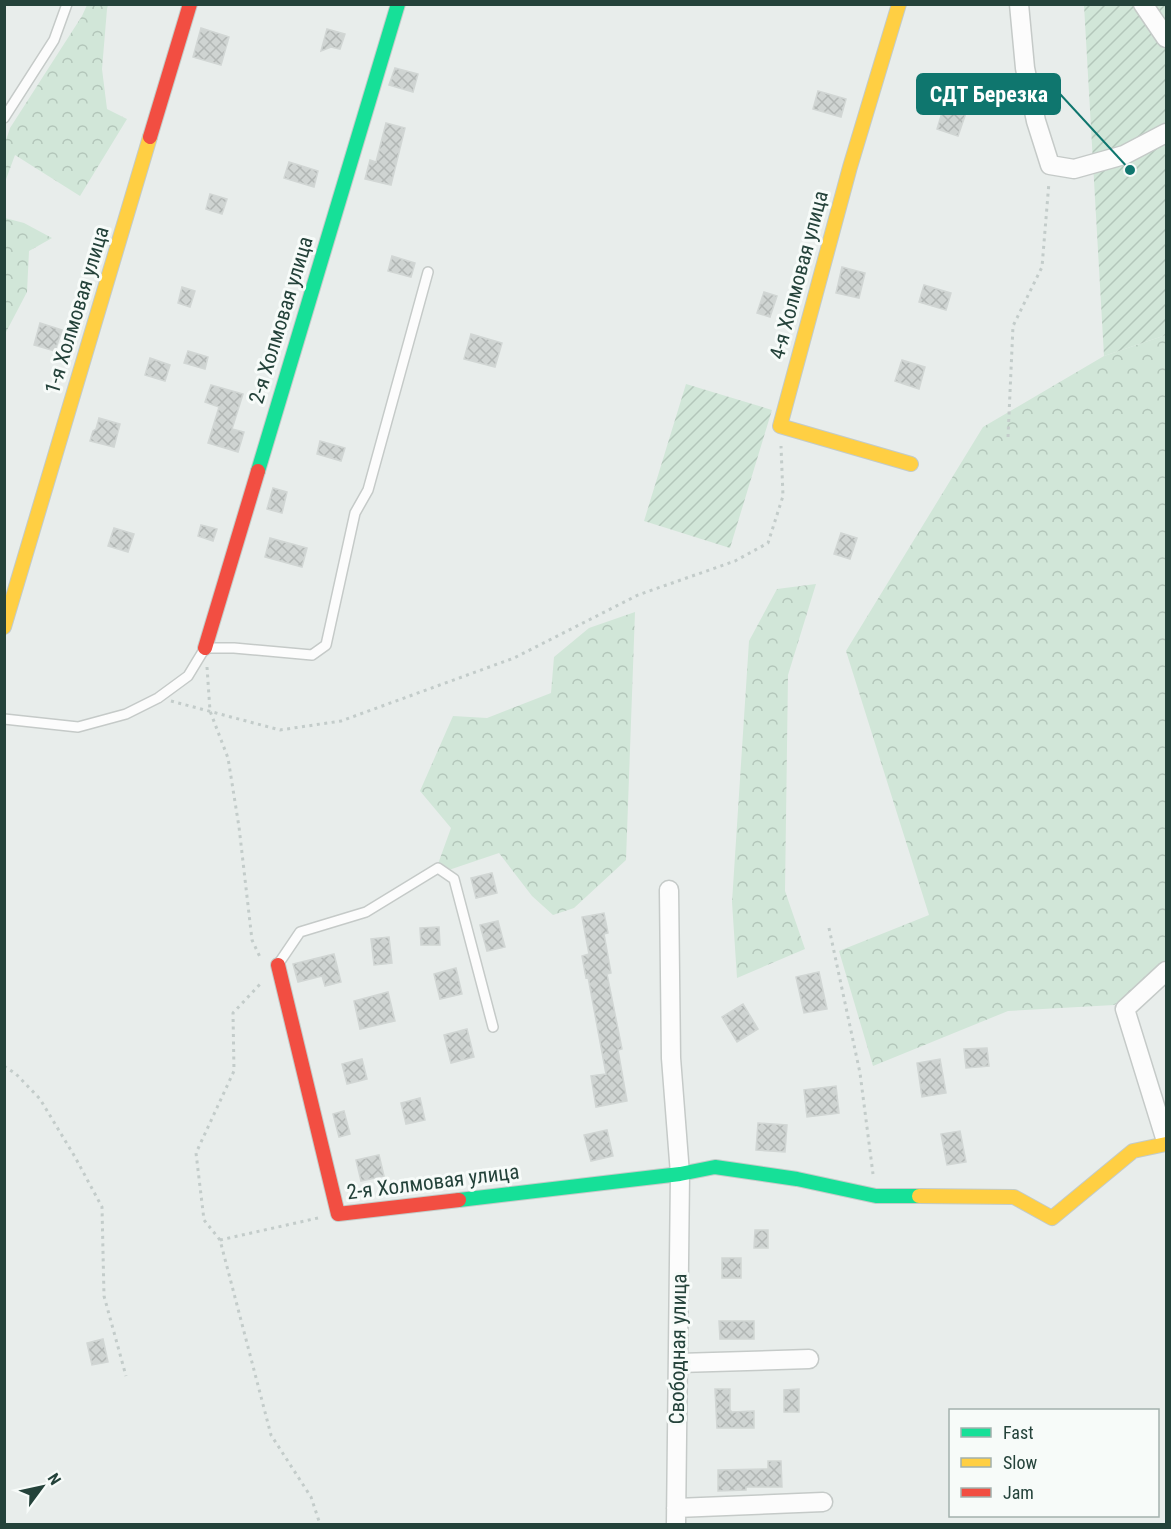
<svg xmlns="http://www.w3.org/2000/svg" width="1171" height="1529" viewBox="0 0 1171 1529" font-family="'Roboto Condensed',sans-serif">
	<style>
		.forest { fill: url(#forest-crowns) }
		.garden { fill: url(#garden-furrows) }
		.building { fill: url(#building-cross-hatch); stroke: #d1d6d4; stroke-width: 1.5 }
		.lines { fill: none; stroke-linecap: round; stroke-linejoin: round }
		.lane-casing { stroke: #c5cac8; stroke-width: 12 }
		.street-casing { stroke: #c5cac8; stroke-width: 21 }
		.fast-casing { stroke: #c3cbc8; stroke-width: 16 }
		.slow-casing { stroke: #c3cbc8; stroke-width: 16 }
		.jam-casing { stroke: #c3cbc8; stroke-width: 16 }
		.path { stroke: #c3ccca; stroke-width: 3; stroke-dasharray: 3 4.5; stroke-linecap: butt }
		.lane { stroke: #fcfcfc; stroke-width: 9 }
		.street { stroke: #fcfcfc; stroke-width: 18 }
		.fast { stroke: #16e098; stroke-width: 14 }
		.slow { stroke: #ffcf43; stroke-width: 14 }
		.jam { stroke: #f24e42; stroke-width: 14 }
		.labels { text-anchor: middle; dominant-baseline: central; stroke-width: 6; stroke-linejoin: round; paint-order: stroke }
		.street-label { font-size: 21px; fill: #24423a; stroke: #f7fbf9 }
		.leader { fill: none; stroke: #0f766e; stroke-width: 2 }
		.callout-dot { fill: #0f766e; stroke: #f7fbf9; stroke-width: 2 }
		.callout { fill: #0f766e; stroke: #0f766e; stroke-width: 2 }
		.callout-label { font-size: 22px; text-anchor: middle; font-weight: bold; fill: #fff }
	</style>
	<defs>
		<pattern id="forest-crowns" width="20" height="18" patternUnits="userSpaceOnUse" patternTransform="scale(1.5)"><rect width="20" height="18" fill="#d1e6d8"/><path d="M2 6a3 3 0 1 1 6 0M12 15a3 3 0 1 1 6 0" fill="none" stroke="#b3c6ba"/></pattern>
		<pattern id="garden-furrows" width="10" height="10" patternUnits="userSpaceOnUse" patternTransform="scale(1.5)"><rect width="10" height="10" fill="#d1e6d8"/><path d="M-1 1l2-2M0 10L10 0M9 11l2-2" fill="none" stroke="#b3c6ba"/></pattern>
		<pattern id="building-cross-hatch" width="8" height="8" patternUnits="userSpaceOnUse" patternTransform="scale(1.5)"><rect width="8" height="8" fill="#cfd4d2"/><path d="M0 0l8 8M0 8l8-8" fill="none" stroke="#b2b7b5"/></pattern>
	</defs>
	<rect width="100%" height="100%" fill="#e8edeb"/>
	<path class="forest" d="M87,5H108L107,9L102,69L107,109L127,119L80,196L15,155L5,182V143L10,128L82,16Z
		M5,218L24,223L52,238L29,251L27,292L5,334Z
		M1166,335V963L1114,1005L1008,1011L873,1066L839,951L929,915L846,651L983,427L1104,356Z
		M816,584L788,675L785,891L805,949L737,978L732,902L749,641L777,589Z
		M635,612L626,860L574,908L553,915L532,896L499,853L434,875L451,828L420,791L453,716L487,718L551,693L554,657L589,628Z"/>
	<path class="garden" d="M1084,5H1166V336V335L1104,356Z
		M686,384L772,410L730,548L644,521Z"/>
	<path class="building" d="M201,28L229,37L221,65L193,57Z
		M327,29L345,34L340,49L331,47L321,51Z
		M395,68L418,74L413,92L389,85Z
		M818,91L846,99L841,117L813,109Z
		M944,106L966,113L958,136L937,129Z
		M386,123L405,128L391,185L365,179L370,160L376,162Z
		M289,162L318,171L314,187L284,178Z
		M210,194L227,199L222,214L206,209Z
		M392,256L415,263L411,277L388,271Z
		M842,267L865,273L859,298L836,293Z
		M924,285L951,293L946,310L919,302Z
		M182,287L195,291L190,307L178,303Z
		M764,292L777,296L770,317L757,313Z
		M40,323L62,330L55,351L34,345Z
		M471,334L502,343L495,367L464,359Z
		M188,351L208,357L205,369L184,363Z
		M150,358L170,365L165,381L145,375Z
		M902,360L925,367L919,389L895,381Z
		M211,385L243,394L232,429L244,432L238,452L208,443L219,407L205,402Z
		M99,418L120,424L114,447L90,441L93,431L96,429Z
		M320,441L345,448L341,461L317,454Z
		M273,488L287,492L282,513L267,509Z
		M201,525L217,529L213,541L198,536Z
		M114,528L134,534L128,552L108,546Z
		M841,533L857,538L850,559L834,554Z
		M270,538L307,548L302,567L265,557Z
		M492,873L497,893L476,898L471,878Z
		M604,913L608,933L604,934L611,973L607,974L622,1049L618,1050L627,1101L596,1107L591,1076L606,1074L588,977L586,978L582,956L589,954L582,917Z
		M498,921L505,947L487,951L480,925Z
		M439,927L440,945H421L420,928Z
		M389,937L392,963L374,965L371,939Z
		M334,954L341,982L325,986L322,976L298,982L293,964Z
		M456,968L462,994L440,999L434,974Z
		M819,972L827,1009L804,1013L796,977Z
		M388,992L395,1021L360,1029L354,1001Z
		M743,1004L758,1029L737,1042L722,1017Z
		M467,1029L474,1057L451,1063L444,1035Z
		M987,1048L989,1066L966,1068L964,1049Z
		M362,1059L367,1079L347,1084L342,1064Z
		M940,1059L946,1093L922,1097L917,1063Z
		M836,1086L839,1113L807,1117L804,1090Z
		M420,1098L425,1120L406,1124L401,1103Z
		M344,1111L350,1134L339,1137L333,1114Z
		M758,1123L787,1125L785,1152L756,1150Z
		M607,1130L613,1156L591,1161L584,1135Z
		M960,1131L966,1162L947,1165L941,1134Z
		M379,1155L384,1176L361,1181L356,1160Z
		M755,1230H768V1248H754Z
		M722,1258H741V1278H722Z
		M719,1321H754V1339H720Z
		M103,1339L108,1362L92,1365L87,1343Z
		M715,1389H730V1410L732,1412L754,1411V1428H717Z
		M799,1389V1412H784V1390Z
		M768,1461H781L782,1487H746V1490L718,1491V1470L768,1469Z"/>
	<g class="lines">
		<g class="lane-casing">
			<path id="lane" d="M4,118L54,40L67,4
				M4,719L78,727L126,714L158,698L188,676L205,648H234L312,655L326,645L355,513L368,490L428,272
				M279,963L300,932L366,912L438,868L454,879L493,1027"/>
		</g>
		<g class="street-casing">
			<path id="street" d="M1019,4L1025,68L1036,121L1050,165L1074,169L1124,155L1166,133
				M1143,4L1166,38
				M669,890L671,1058L680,1174L676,1524
				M1166,971L1125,1009L1166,1141
				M679,1363L809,1359
				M676,1508L823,1502"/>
		</g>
		<g class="fast-casing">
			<path id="fast" d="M258,471L398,4
				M459,1200L680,1174L715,1167L797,1179L876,1196H919"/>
		</g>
		<g class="slow-casing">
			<path id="slow" d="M899,4L850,167L780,426L911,464
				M4,627L150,137
				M919,1196L1014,1197L1052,1218L1133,1151L1166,1144"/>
		</g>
		<g class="jam-casing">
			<path id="jam" d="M150,137L190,4
				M205,648L258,471
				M278,965L338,1214L459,1200"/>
		</g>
		<path class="path" d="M1008,437L1013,326L1042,267L1049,182
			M207,667L210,711L228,758L239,827L252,940L260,957
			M171,701L280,730L341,721L514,658L638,595L735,561L768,543L783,496L781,446
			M829,928L860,1073L873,1174
			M4,1066L16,1074L40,1099L75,1157L102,1207L104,1296L126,1376
			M318,1218L220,1240L271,1435L311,1497L320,1524
			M220,1240L204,1220L196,1153L234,1071L233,1013L262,982"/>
		<use href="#lane" class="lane"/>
		<use href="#street" class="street"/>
		<use href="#fast" class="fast"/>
		<use href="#slow" class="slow"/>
		<use href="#jam" class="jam"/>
	</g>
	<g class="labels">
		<g class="street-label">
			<text transform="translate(799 275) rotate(-75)">4-я Холмовая улица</text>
			<text transform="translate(77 310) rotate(-73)">1-я Холмовая улица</text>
			<text transform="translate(281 320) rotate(-73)">2-я Холмовая улица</text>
			<text transform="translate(433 1182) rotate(-7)">2-я Холмовая улица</text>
			<text transform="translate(678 1349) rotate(-89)">Свободная улица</text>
		</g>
	</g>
	<path class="leader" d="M1130 170L1060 94"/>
	<circle class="callout-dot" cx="1130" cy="170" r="6"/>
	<rect class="callout" x="917" y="74" width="143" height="40" rx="6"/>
	<g class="callout-label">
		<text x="989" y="102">СДТ Березка</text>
	</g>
	<rect width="1171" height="1529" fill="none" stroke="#24423a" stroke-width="12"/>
	<rect x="949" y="1409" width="210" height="108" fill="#f7fbf9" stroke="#a3b1ad" stroke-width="1.5"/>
	<rect x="961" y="1428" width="30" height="9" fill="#16e098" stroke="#a3b1ad" stroke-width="1.5"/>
	<text x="1003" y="1439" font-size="18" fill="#24423a">Fast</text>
	<rect x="961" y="1458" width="30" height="9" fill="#ffcf43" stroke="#a3b1ad" stroke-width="1.5"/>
	<text x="1003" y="1469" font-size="18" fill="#24423a">Slow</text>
	<rect x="961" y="1488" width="30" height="9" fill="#f24e42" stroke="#a3b1ad" stroke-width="1.5"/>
	<text x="1003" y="1499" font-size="18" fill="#24423a">Jam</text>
	<g transform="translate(42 1487) rotate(57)" stroke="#f7fbf9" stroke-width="4.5" paint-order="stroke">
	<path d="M0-4.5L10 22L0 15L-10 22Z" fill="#24423a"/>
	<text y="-9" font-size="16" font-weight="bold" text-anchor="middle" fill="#24423a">N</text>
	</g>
</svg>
